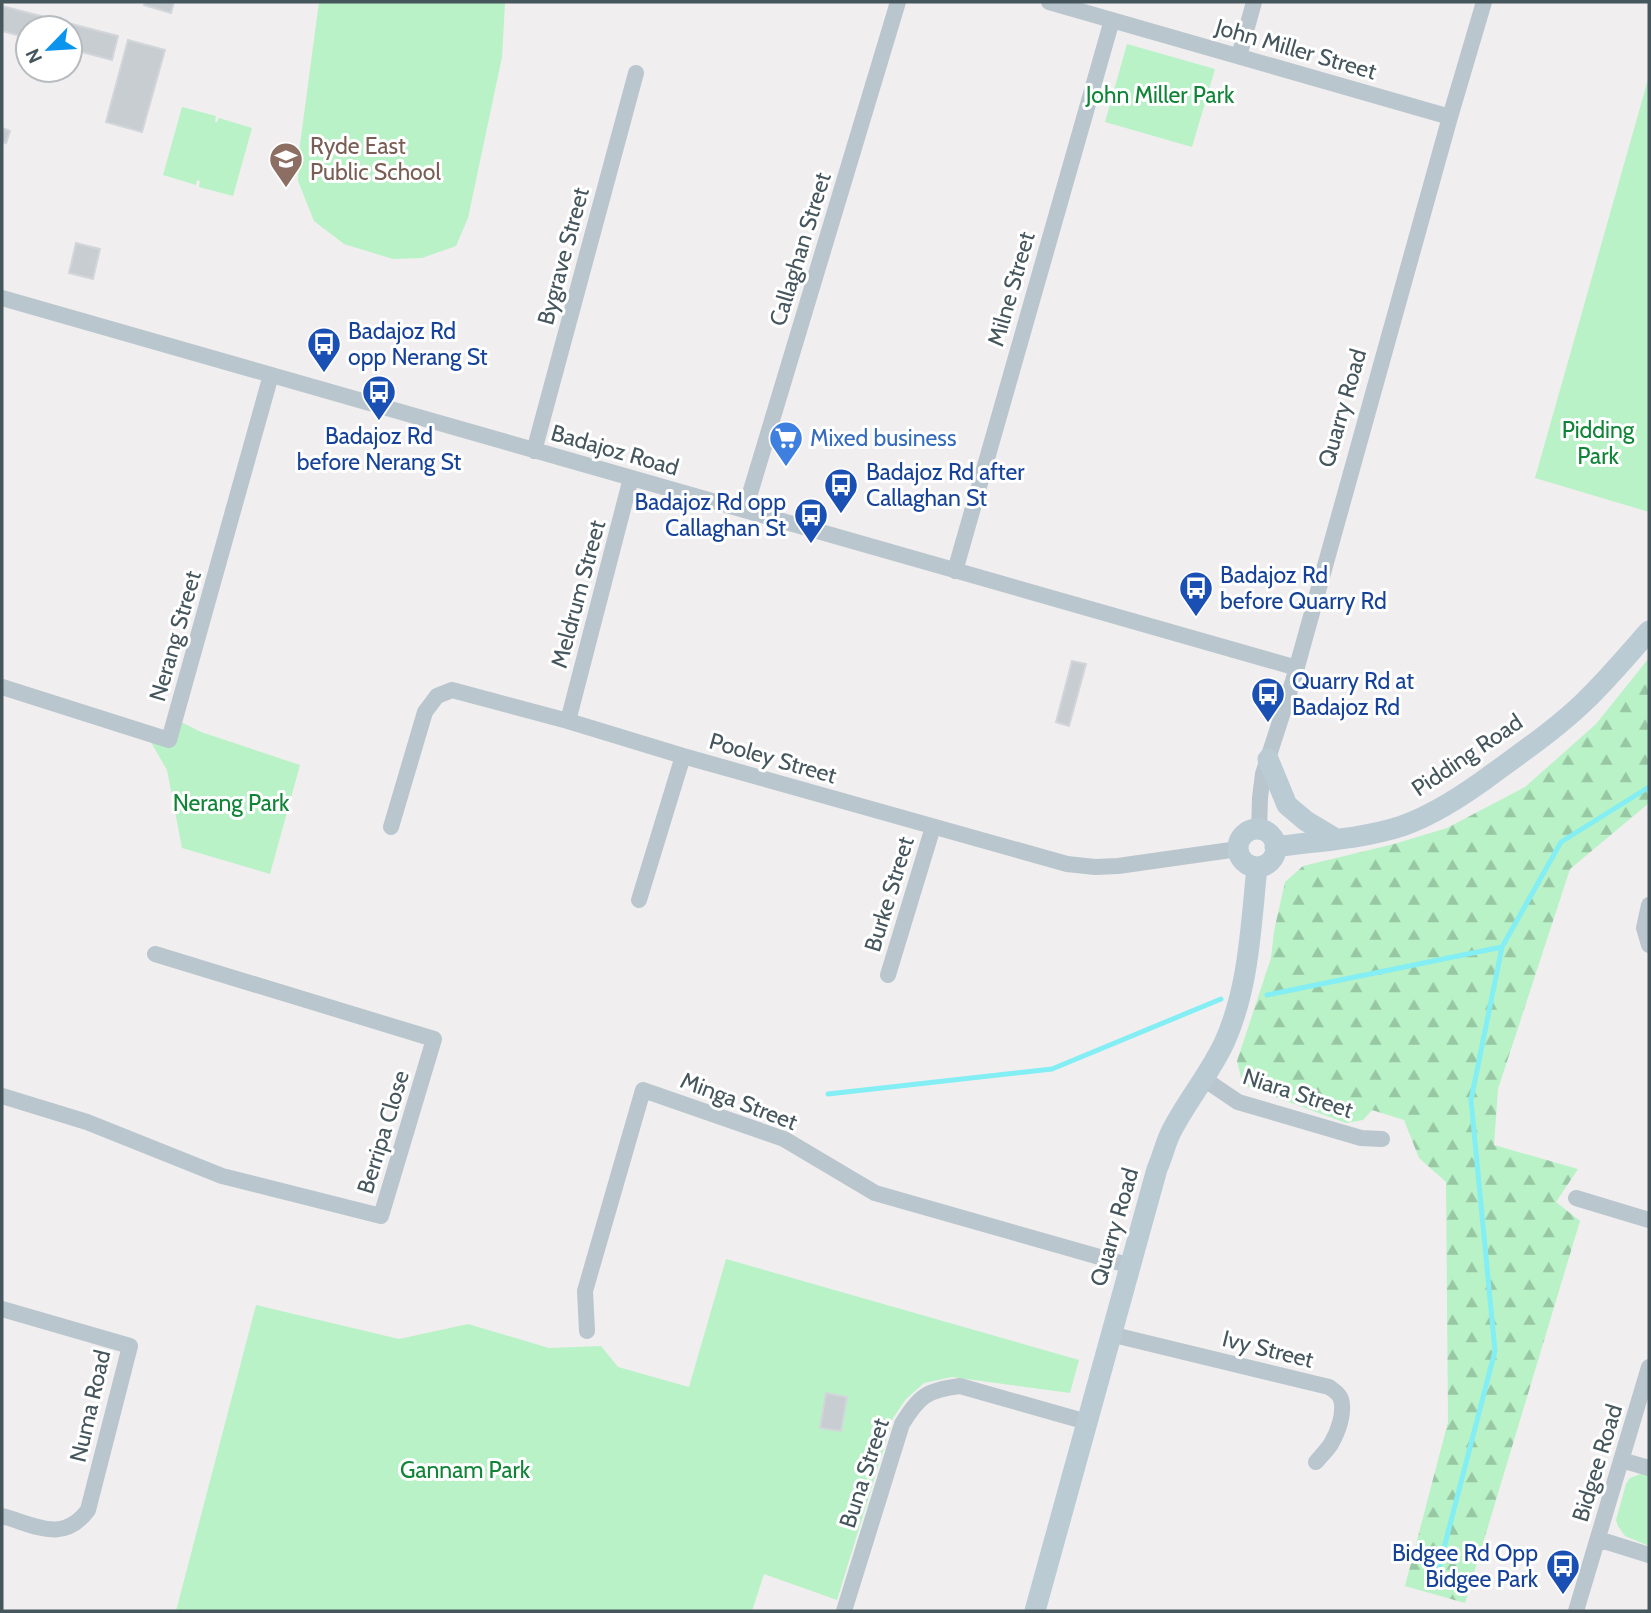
<svg xmlns="http://www.w3.org/2000/svg" width="1651" height="1613" viewBox="0 0 1651 1613" font-family="Cabin,sans-serif">
	<style>
		.forest { fill: url(#forest-firs) }
		.park { fill: #b9f2c6 }
		.lines { fill: none; stroke-linecap: round; stroke-linejoin: round }
		.stream { stroke: #83eef3; stroke-width: 5 }
		.building { fill: #c8cdd2; stroke: #d2d6db; stroke-width: 2 }
		.street { stroke: #b9c6cd; stroke-width: 16 }
		.secondary { stroke: #bacbd4; stroke-width: 21 }
		.labels { text-anchor: middle; dominant-baseline: central; stroke-width: 6; stroke-linejoin: round; paint-order: stroke }
		.street-label { font-size: 23px; fill: #45565d; stroke: #fff }
		.park-label { font-size: 23px; fill: #108537; stroke: #fff }
		.education-label { font-size: 23px; fill: #785e54; stroke: #fff; text-anchor: start }
		.transit-label { font-size: 23px; fill: #164399; stroke: #fff; text-anchor: start }
		.shop-label { font-size: 23px; fill: #366cbe; stroke: #fff; text-anchor: start }
	</style>
	<defs>
		<pattern id="forest-firs" width="22" height="20" patternUnits="userSpaceOnUse" patternTransform="scale(1.75)"><rect width="22" height="20" fill="#b9f2c6"/><path d="M5 1l3.5 6h-7zM16 11l3.5 6h-7z" fill="#98c7a4"/></pattern>
	</defs>
	<rect width="100%" height="100%" fill="#f1eeef"/>
	<path class="forest" d="M1649,658V803L1570,869L1498,1089L1494,1145L1578,1169L1556,1202L1580,1221L1465,1603L1405,1586L1448,1422L1446,1182L1419,1158L1404,1120L1372,1110L1363,1120L1346,1123L1243,1085L1237,1061L1271,958L1274,931L1285,882L1303,866L1394,844L1447,828L1525,787L1596,724Z"/>
	<path class="park" d="M319,2H502L505,3L502,57L468,218L456,246L422,258L393,259L344,244L314,221L298,181L299,152Z
		M1127,44L1215,69L1192,147L1105,122Z
		M1649,76V512L1535,478Z
		M182,107L216,116L215,122H217L219,118L252,128L233,196L199,187L200,181L197,180L196,185L163,175Z
		M175,719L201,732L300,765L270,874L182,848L167,770L145,732L169,739Z
		M726,1259L1079,1360L1070,1393L952,1377L924,1383L906,1399L893,1418L837,1600L764,1574L752,1611H176L256,1305L399,1339L468,1324L549,1348L601,1346L618,1367L689,1387Z
		M1643,1473L1649,1474V1546L1625,1536L1618,1526L1616,1520L1626,1484L1630,1478Z"/>
	<g class="lines">
		<path class="stream" d="M1267,995L1502,947
			M828,1094L1052,1069L1221,999
			M1438,1571L1495,1351L1471,1100L1502,947L1561,842L1649,787"/>
	</g>
	<path class="building" d="M145,2H174L171,13L144,5Z
		M2,6L118,36L112,60L70,49V28H28V38L2,31Z
		M128,40L165,50L142,132L106,122Z
		M2,128L10,131L6,143L3,142L2,147Z
		M76,243L100,249L93,279L69,273Z
		M1072,661L1086,664L1069,726L1056,722Z
		M826,1393L847,1397L841,1431L820,1428Z"/>
	<g class="lines">
		<path class="street" d="M1049,2L1450,117
			M1239,56L1254,2
			M2,298L1297,668
			M534,451L636,73
			M745,510L898,2
			M955,571L1112,20
			M2,687L169,740L271,375
			M568,721L631,478
			M391,827L425,712L437,696L452,690L568,721L683,756L1067,864L1095,867L1118,866L1238,849
			M1259,830L1260,798L1263,774L1293,681L1450,117L1484,2
			M639,900L683,756
			M1649,905L1644,928L1649,945
			M888,975L933,827
			M1204,1079L1238,1102L1361,1138L1382,1139
			M2,1096L87,1122L222,1176L381,1216L434,1039L155,954
			M1576,1198L1649,1220
			M2,1309L130,1346L88,1510C63,1544 35,1525 2,1516
			M587,1331L585,1291L643,1090L784,1139L875,1193L1131,1266
			M1110,1334L1329,1387C1333,1390 1339,1393 1341,1399C1345,1413 1338,1432 1331,1444C1327,1450 1321,1456 1316,1462
			M1621,1460L1649,1468
			M1598,1539L1649,1555
			M844,1611L902,1424C919,1396 927,1390 960,1386L1087,1422
			M1576,1611L1649,1367"/>
		<path class="secondary" d="M1268,759L1287,805L1306,821L1336,839
			M1238 848a19 19 0 1 1 38 0a19 19 0 1 1-38 0Z
			M1275,847C1317,841 1362,839 1402,826C1436,814 1467,793 1495,772C1525,750 1557,728 1584,702C1607,680 1628,655 1649,631
			M1035,1611L1157,1169C1162,1158 1165,1145 1170,1134C1185,1103 1210,1074 1225,1041C1249,987 1251,925 1257,867"/>
	</g>
	<defs>
		<g id="school-pin" transform="scale(1.75)"><path d="M0 17L-7.5 6A9.5 9.5 0 1 1 7.5 6Z" fill="#8d6e63" stroke="#fff"/><path d="M0-5L7-2L0 1L-7-2ZM-4 1L0 2.5L4 1V4Q0 6-4 4Z" fill="#fff"/></g>
		<g id="bus-pin" transform="scale(1.75)"><path d="M0 17L-7.5 6A9.5 9.5 0 1 1 7.5 6Z" fill="#1a4fb4" stroke="#fff"/><path d="M-5-6H5V4H4V6H2V4H-2V6H-4V4H-5ZM-3.5-4V0h7V-4ZM-3.5 1.2v1.5H-2V1.2ZM2 1.2v1.5H3.5V1.2Z" fill="#fff"/></g>
		<g id="supermarket-pin" transform="scale(1.75)"><path d="M0 17L-7.5 6A9.5 9.5 0 1 1 7.5 6Z" fill="#3f7fe0" stroke="#fff"/><path d="M-6-5.5h2.5l.6 2H6L4.5 2H-2.5L-4.4-4H-6ZM-1.5 3.2a1.3 1.3 0 1 0 .1 0ZM3 3.2a1.3 1.3 0 1 0 .1 0Z" fill="#fff"/></g>
	</defs>
	<g fill-rule="evenodd">
		<use href="#school-pin" x="286" y="159"/>
		<use href="#bus-pin" x="324" y="344"/>
		<use href="#bus-pin" x="379" y="392"/>
		<use href="#supermarket-pin" x="786" y="438"/>
		<use href="#bus-pin" x="841" y="485"/>
		<use href="#bus-pin" x="811" y="515"/>
		<use href="#bus-pin" x="1196" y="588"/>
		<use href="#bus-pin" x="1268" y="694"/>
		<use href="#bus-pin" x="1563" y="1566"/>
	</g>
	<g class="labels">
		<g class="street-label">
			<text transform="translate(1296 49) rotate(16)">John Miller Street</text>
			<text transform="translate(800 249) rotate(-73)">Callaghan Street</text>
			<text transform="translate(563 256) rotate(-75)">Bygrave Street</text>
			<text transform="translate(1011 289) rotate(-74)">Milne Street</text>
			<text transform="translate(1342 408) rotate(-74)">Quarry Road</text>
			<text transform="translate(615 450) rotate(16)">Badajoz Road</text>
			<text transform="translate(578 594) rotate(-75)">Meldrum Street</text>
			<text transform="translate(175 636) rotate(-74)">Nerang Street</text>
			<text transform="translate(1467 755) rotate(-34)">Pidding Road</text>
			<text transform="translate(773 758) rotate(16)">Pooley Street</text>
			<text transform="translate(889 894) rotate(-73)">Burke Street</text>
			<text transform="translate(1298 1093) rotate(18)">Niara Street</text>
			<text transform="translate(739 1101) rotate(21)">Minga Street</text>
			<text transform="translate(383 1132) rotate(-73)">Berripa Close</text>
			<text transform="translate(1114 1227) rotate(-74)">Quarry Road</text>
			<text transform="translate(1268 1349) rotate(14)">Ivy Street</text>
			<text transform="translate(90 1406) rotate(-77)">Numa Road</text>
			<text transform="translate(1597 1463) rotate(-73)">Bidgee Road</text>
			<text transform="translate(864 1473) rotate(-72)">Buna Street</text>
		</g>
		<g class="park-label">
			<text x="1160" y="95">John Miller Park</text>
			<text x="1598" y="430">Pidding<tspan x="1598" dy="26">Park</tspan></text>
			<text x="231" y="803">Nerang Park</text>
			<text x="465" y="1470">Gannam Park</text>
		</g>
		<g class="education-label">
			<text x="310" y="146">Ryde East<tspan x="310" dy="26">Public School</tspan></text>
		</g>
		<g class="transit-label">
			<text x="348" y="331">Badajoz Rd<tspan x="348" dy="26">opp Nerang St</tspan></text>
			<text x="379" y="436" text-anchor="middle">Badajoz Rd<tspan x="379" dy="26">before Nerang St</tspan></text>
			<text x="866" y="472">Badajoz Rd after<tspan x="866" dy="26">Callaghan St</tspan></text>
			<text x="786" y="502" text-anchor="end">Badajoz Rd opp<tspan x="786" dy="26">Callaghan St</tspan></text>
			<text x="1220" y="575">Badajoz Rd<tspan x="1220" dy="26">before Quarry Rd</tspan></text>
			<text x="1292" y="681">Quarry Rd at<tspan x="1292" dy="26">Badajoz Rd</tspan></text>
			<text x="1538" y="1553" text-anchor="end">Bidgee Rd Opp<tspan x="1538" dy="26">Bidgee Park</tspan></text>
		</g>
		<g class="shop-label">
			<text x="810" y="438">Mixed business</text>
		</g>
	</g>
	<rect width="1651" height="1613" fill="none" stroke="#45565d" stroke-width="7"/>
	<g transform="translate(49 49) rotate(245)"><circle r="33" fill="#ffffff" stroke="#b5bbbe" stroke-width="2"/>
	<path d="M0-5L12 26L0 18L-12 26Z" fill="#0b94ee"/>
	<text y="-10" font-size="19" font-weight="bold" text-anchor="middle" fill="#45565d">N</text>
	</g>
</svg>
